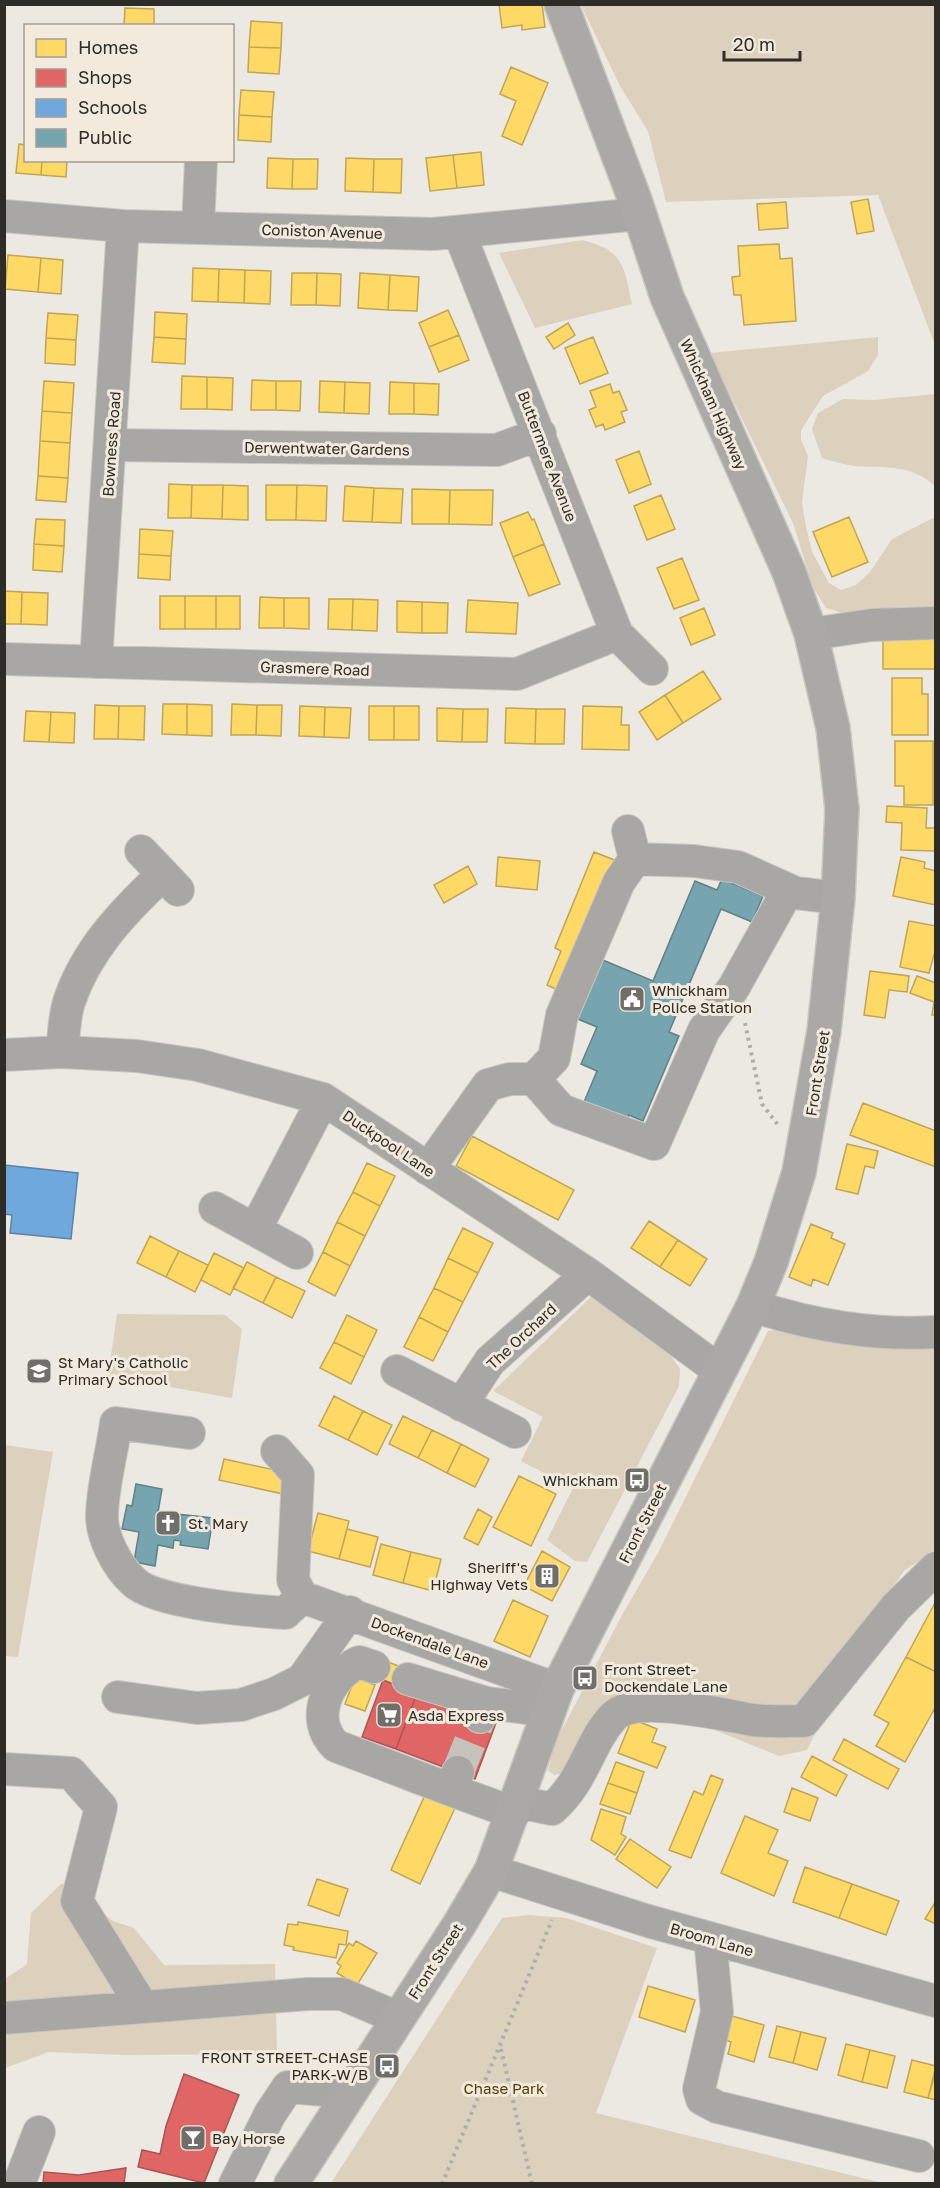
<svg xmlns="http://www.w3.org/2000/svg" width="940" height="2188" viewBox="0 0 940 2188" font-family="'Golos Text',sans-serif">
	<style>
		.green { fill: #dcd1bc }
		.homes { fill: #ffd966; stroke: #c0a553; stroke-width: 1.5 }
		.shops { fill: #e06666; stroke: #ab5553; stroke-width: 1.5 }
		.schools { fill: #6fa8dc; stroke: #5c83a6; stroke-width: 1.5 }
		.public { fill: #76a5af; stroke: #608186; stroke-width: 1.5 }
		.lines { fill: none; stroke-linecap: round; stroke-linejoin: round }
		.minor-tunnel { stroke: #c6c3bd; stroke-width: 32; stroke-dasharray: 32 16; stroke-linecap: butt }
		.minor-casing { stroke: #c9c6c1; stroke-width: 34 }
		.major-casing { stroke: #c9c6c1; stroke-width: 36 }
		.path { stroke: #b0aeab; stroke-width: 4; stroke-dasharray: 3 4.5; stroke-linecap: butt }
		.minor { stroke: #a8a7a4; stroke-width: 32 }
		.major { stroke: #aba9a5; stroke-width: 33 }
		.labels { text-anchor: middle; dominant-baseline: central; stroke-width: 6; stroke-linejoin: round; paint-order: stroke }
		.street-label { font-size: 15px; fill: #2e2c27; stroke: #f1eadd }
		.poi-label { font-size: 15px; fill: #2e2c27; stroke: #f1eadd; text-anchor: start }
		.park-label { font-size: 15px; fill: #573e00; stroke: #f1eadd }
	</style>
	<rect width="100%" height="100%" fill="#ece9e2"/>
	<path class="green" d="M581,5H935V345L878,195L666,202L648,131L620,86Z
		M583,240C624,251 624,266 632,304L535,328L499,253Z
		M878,337V355L868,371L823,396L801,430V440L808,456L802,502L806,527L812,552L829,583L841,590L856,585L870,572L892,539L935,517V608L860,618L826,608L813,587L793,523L710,353Z
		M935,394V486C912,464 885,468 855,466C844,465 833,461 822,458L812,429L818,413L843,399L873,400Z
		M592,1296L669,1353L680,1369L679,1386L587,1562L575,1561L547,1540L573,1488L521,1461L543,1417L493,1391Z
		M117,1314L225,1315L242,1329L232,1398L108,1376Z
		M783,1329L935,1347V1550L904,1571L835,1667L827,1710L807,1750L779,1756L626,1694L613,1698L601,1712L566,1772L554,1775L548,1770L556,1741L622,1615L658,1553L768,1331Z
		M5,1445L53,1452L18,1657L5,1656Z
		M62,1883L113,1921L134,1928L164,1965L275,1964L277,2054L124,2055L49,2052L5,2068V1979L27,1964L31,1913Z
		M529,1915L566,1918L657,1948L596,2113L883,2183H331L502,1918Z"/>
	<path class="homes" d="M499,4H542L545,27L522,30V25L502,28Z
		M125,8L154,9V26H124Z
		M251,21L282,23L281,48L249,47Z
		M249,47L281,48L279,74L248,72Z
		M511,67L548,83L522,145L502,136L516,101L500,94Z
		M241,90L274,92L272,117L239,115Z
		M239,115L272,117L271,142L238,140Z
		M19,144L26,145V160H42L41,175L16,173Z
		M481,152L484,185L457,188L453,155Z
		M453,155L457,188L430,191L426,158Z
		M268,158L293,159L292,189L267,188Z
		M346,158L374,159L373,192L345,191Z
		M293,159H318L317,189H292Z
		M374,159H402L401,193L373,192Z
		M42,160H67L66,177L41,175Z
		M868,199L874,231L857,234L851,202Z
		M786,202L788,228L759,230L757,204Z
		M779,244L780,259L792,258L796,321L744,325L741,295H734L732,277L740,276L738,246Z
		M8,255L41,258L38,292L5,289Z
		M41,258L63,260L61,294L38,292Z
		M193,268L219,269L218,302L192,301Z
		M219,269L245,270L244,303L218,302Z
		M245,270L271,271L270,304L244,303Z
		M292,273H317L316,305H291Z
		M317,273L341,274L340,306L316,305Z
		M360,273L390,275L388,310L358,308Z
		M390,275L419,277L417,311L388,310Z
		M448,310L459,335L429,347L419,323Z
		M155,312L187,314L186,339L154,337Z
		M48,313L78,315L76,340L46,338Z
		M568,323L575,335L554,349L546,337Z
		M459,335L469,360L439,372L429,347Z
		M154,337L186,339L185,364L152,362Z
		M593,337L608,373L580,384L565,348Z
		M46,338L76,340L75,365L45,363Z
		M182,376L207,377V409H181Z
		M207,377L233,378L232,410L207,409Z
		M252,380L276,381V410H251Z
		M44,381L74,383L72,413L42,411Z
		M276,381H301L300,411L276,410Z
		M320,381L345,382L344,413L319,412Z
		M345,382L370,383L369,414L344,413Z
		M390,382L414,383V414H389Z
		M414,383L439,384L438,415L414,414Z
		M610,384L613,393L619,391L627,410L621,412L625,422L605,430L603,424L596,427L589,410L596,407L590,391Z
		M42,411L72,413L70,443L40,441Z
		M40,441L70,443L68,478L38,476Z
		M639,451L651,484L629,493L616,460Z
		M38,476L68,478L66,502L36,500Z
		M169,484L192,485L191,518H168Z
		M192,485H223L222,519L191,518Z
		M223,485L248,486V520L222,519Z
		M266,485H297L296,520H266Z
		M297,485L327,486L326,521L296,520Z
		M345,486L374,488L372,522L343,521Z
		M374,488L403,489L401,523L372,522Z
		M412,489L450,490L449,524H412Z
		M450,490H493L492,525L449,524Z
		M661,495L675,529L647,540L634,506Z
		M528,512L532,520L534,519L544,544L513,557L500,523Z
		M849,517L868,562L832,577L813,532Z
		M36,519L65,520L64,546L34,544Z
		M140,529L173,531L171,556L139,554Z
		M34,544L64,546L62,572L33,570Z
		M544,544L560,584L529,596L513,557Z
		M139,554L171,556L170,580L138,578Z
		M682,558L699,600L674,609L657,568Z
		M4,591L22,592L21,624H4Z
		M22,592L48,593L47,625L21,624Z
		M160,596H185V629H160Z
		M185,596H216V629H185Z
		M216,596H240V629H216Z
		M260,597L284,598V628H259Z
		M284,598H309V629L284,628Z
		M329,599H353L352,630L328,629Z
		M353,599L378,600L377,631L352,630Z
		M468,600L518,603L516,634L466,632Z
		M397,601L422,602V633L397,632Z
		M422,602L448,603L447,633H422Z
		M704,608L715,635L691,645L680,618Z
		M883,639H936V669H883Z
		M703,671L721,699L683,723L665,695Z
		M892,678H922V694H928V735H892Z
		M665,695L683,723L657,740L639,712Z
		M163,704H187V735L162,734Z
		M187,704L212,705V736L187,735Z
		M232,704L257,705L256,735H231Z
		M95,705L119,706L118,739H94Z
		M257,705H282L281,736L256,735Z
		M119,706H145L144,740L118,739Z
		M300,706L325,707L324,737L299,736Z
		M369,706H394V740H369Z
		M394,706H419V740H394Z
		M583,706L622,707L621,725H629V750L582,749Z
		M325,707L351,708L349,738L324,737Z
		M437,708L463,709L462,742L437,741Z
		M506,708L536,709L535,744L505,743Z
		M463,709H488L487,742H462Z
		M536,709H565L564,744H535Z
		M26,711L51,712L49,742L24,741Z
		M51,712L75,713L74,743L49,742Z
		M895,741H933V805H904V786H895Z
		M887,806L927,808L926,828H936V851L901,850L902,823L886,822Z
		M594,852L617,861L562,992L547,985L561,951L555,948Z
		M498,857L540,861L537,890L496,886Z
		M901,857L925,862L924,868L936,871V905L893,896Z
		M468,866L477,884L444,903L434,885Z
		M909,921L936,926V948L929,973L900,967Z
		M870,971L909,976L907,992L889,990L885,1018L864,1015Z
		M917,976L936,983V1015H932L934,1002L910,993Z
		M863,1103L936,1131V1167L850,1135Z
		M472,1136L574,1190L558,1220L456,1166Z
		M847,1144L878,1151L874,1168L865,1166L858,1194L836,1189Z
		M367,1163L395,1176L380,1206L353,1192Z
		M353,1192L380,1206L365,1236L337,1222Z
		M649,1221L678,1240L660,1267L631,1248Z
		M337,1222L365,1236L350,1266L323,1252Z
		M811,1224L833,1233L831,1238L845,1244L828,1285L813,1279L811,1286L789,1277Z
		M463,1228L493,1243L478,1273L448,1258Z
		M150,1236L179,1251L166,1277L137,1263Z
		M678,1240L707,1259L690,1286L660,1267Z
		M179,1251L208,1265L195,1292L166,1277Z
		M323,1252L350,1266L335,1296L308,1282Z
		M214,1253L244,1268L230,1295L201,1280Z
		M448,1258L478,1273L463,1302L434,1288Z
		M247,1262L276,1277L263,1303L233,1288Z
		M276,1277L305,1291L292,1318L263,1303Z
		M434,1288L463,1302L448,1332L419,1317Z
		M347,1315L377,1330L364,1357L334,1342Z
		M419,1317L448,1332L433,1361L404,1347Z
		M334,1342L364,1357L351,1384L320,1368Z
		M334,1396L363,1411L348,1440L319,1426Z
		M363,1411L392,1425L377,1455L348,1440Z
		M403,1416L432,1430L418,1458L389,1444Z
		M432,1430L461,1444L447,1473L418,1458Z
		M461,1444L489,1459L475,1487L447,1473Z
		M224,1459L293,1474L288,1495L219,1480Z
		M519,1476L556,1494L531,1546L493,1527Z
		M478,1509L492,1517L478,1545L464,1538Z
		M318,1513L349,1521L339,1559L308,1551Z
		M347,1529L378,1537L370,1567L339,1559Z
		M381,1544L411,1552L403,1583L373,1575Z
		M542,1551L570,1567L552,1601L524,1586Z
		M411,1552L441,1559L433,1591L403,1583Z
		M513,1600L548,1616L530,1657L494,1641Z
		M936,1601V1672L906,1657Z
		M906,1657L936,1672V1706L905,1762L876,1746L889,1723L874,1715Z
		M378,1658L411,1671L404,1689L371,1676Z
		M355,1677L375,1685L365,1711L345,1704Z
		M632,1719L657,1729L652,1742L666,1747L657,1768L618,1753Z
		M844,1739L899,1769L888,1789L833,1760Z
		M812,1756L847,1775L836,1796L801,1777Z
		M616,1762L644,1772L637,1793L608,1783Z
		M711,1775L723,1780L691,1858L669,1850L694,1791L703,1795Z
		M608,1783L637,1793L630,1814L600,1804Z
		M792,1788L818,1798L810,1821L784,1812Z
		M425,1795L455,1808L420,1884L391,1870Z
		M601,1809L626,1817L621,1834L626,1837L615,1855L591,1840Z
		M745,1816L778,1830L768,1853L788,1861L774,1896L721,1873Z
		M630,1839L671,1867L657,1888L616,1859Z
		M805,1867L852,1884L839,1918L793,1902Z
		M317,1879L348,1889L339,1916L308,1905Z
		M852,1884L899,1901L886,1935L839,1918Z
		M936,1901V1924L925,1919Z
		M298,1922L348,1931L346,1945L339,1944L336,1958L293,1950L294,1947L284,1945L288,1924L298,1925Z
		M356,1941L377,1953L357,1985L337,1973L341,1966L337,1963L349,1943L353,1946Z
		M648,1986L695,2000L685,2032L639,2017Z
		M732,2016L764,2025L754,2062L728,2054L731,2042L725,2040Z
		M777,2026L801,2032L793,2063L769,2057Z
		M801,2032L826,2038L817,2070L793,2063Z
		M846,2044L870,2050L862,2082L838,2075Z
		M870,2050L895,2056L887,2088L862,2082Z
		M912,2060L936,2066L928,2098L904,2092Z
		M936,2070V2100L928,2098Z"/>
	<path class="shops" d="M383,1680L417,1693L396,1749L362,1737Z
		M417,1693L496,1723L475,1779L396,1749Z
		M184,2074L239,2095L204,2183L138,2167L142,2150L160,2154L166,2126Z
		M126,2168L124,2184H43L44,2172L79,2175Z"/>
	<path class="schools" d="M4,1165L78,1173L71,1239L10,1233L12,1215L4,1214Z"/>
	<path class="public" d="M722,879L763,896L752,922L721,909L669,1032L679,1036L643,1121L629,1115L627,1120L584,1102L597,1071L581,1064L597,1027L573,1017L598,958L653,981L695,881L717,890Z
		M136,1484L162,1489L158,1512L213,1518L208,1549L180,1545L181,1541L174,1540L173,1548L158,1545L155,1566L134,1562L139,1532L122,1529L127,1505L132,1506Z"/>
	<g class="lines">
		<path class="minor-tunnel" d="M458,1772L480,1717"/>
		<g class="minor-casing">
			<path id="minor" d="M4,216L123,226L433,234L639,214
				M198,227L201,160
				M459,232L617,634L652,669
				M111,445L497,450L540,434
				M811,634L872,625L936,623
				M4,659L517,674L617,634
				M96,662L123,226
				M628,831L635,859L694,861L738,867L796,893L838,898
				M141,851L178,890
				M62,1052C64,1036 64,1017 69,1002C86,950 124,911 163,874
				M4,1055L62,1052L137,1056L198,1065L323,1099L588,1274L720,1371
				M534,1079L554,1058L562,1015L619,882L635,859
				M428,1169L488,1085L510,1079H534L561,1110L654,1144L704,1030L734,987L788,890
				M215,1208L297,1253
				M255,1230L323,1099
				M753,1306C810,1325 875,1336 936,1332
				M397,1371L515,1432
				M461,1405L490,1361L588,1274
				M189,1433L116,1423C112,1453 103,1484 102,1514C101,1536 117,1567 134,1582C155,1603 253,1611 285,1613L302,1597
				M277,1451L298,1475L293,1580L302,1597
				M302,1597L557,1689
				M374,1667L359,1662C328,1677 308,1719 336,1746L451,1790
				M408,1679L487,1703
				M118,1697L197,1708L241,1705L274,1694L302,1680L350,1612
				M480,1717L487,1703L549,1711
				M4,1769L71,1773L101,1807L77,1901L142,2006
				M458,1772L451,1790L514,1813
				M518,1802L552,1809C585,1780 588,1744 613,1717C636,1693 723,1715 753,1720C770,1722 787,1721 804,1721L896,1607L936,1568
				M491,1871L648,1921L936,2001
				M710,1938L717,2012L699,2089L702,2099L717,2107L919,2156
				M4,2018L308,1994H342L398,2018
				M19,2184L39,2132
				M235,2184L270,2114L288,2087L350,2092"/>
		</g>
		<g class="major-casing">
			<path id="major" d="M291,2184L459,1925L491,1871L557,1689L753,1306L771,1262L799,1172L824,1031L838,898L842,809L833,728L811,634L789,572L667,297L635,200L561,4"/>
		</g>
		<path class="path" d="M745,1023L762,1104L778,1125
			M501,2049L532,2184
			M442,2184L552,1920"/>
		<use href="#minor" class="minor"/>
		<use href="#major" class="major"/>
	</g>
	<defs>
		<g id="civic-square" transform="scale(1.35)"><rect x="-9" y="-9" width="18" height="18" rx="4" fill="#706e68" stroke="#f1eadd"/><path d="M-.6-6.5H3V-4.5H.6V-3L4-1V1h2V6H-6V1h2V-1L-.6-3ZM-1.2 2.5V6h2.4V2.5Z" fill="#fff"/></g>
		<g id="school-square" transform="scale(1.35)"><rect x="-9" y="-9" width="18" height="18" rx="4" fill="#706e68" stroke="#f1eadd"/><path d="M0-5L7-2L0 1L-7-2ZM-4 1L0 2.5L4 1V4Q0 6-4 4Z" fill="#fff"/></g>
		<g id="bus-square" transform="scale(1.35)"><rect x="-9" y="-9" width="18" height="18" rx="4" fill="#706e68" stroke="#f1eadd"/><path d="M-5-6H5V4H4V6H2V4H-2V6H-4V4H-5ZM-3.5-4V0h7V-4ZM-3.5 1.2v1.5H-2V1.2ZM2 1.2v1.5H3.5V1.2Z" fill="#fff"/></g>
		<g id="church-square" transform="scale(1.35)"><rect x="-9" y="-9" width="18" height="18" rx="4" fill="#706e68" stroke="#f1eadd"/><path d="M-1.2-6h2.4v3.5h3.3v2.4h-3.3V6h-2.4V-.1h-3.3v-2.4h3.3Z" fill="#fff"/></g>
		<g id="building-square" transform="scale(1.35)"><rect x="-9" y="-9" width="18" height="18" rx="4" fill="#706e68" stroke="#f1eadd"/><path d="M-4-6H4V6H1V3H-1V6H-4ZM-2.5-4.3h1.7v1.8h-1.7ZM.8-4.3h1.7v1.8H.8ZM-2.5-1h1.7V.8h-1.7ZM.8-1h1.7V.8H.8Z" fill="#fff"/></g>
		<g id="supermarket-square" transform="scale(1.35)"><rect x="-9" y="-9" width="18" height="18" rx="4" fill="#706e68" stroke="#f1eadd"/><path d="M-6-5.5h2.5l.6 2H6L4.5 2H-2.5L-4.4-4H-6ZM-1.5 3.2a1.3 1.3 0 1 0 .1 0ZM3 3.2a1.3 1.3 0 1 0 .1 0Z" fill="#fff"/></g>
		<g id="bar-square" transform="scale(1.35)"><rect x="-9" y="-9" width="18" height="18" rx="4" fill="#706e68" stroke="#f1eadd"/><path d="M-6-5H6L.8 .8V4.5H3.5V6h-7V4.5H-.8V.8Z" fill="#fff"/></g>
	</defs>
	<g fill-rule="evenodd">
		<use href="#civic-square" x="632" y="999"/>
		<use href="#school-square" x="39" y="1371"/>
		<use href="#bus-square" x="637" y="1480"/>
		<use href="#church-square" x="168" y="1523"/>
		<use href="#building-square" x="547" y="1576"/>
		<use href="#bus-square" x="585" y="1678"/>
		<use href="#supermarket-square" x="389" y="1715"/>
		<use href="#bus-square" x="387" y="2066"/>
		<use href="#bar-square" x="193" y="2138"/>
	</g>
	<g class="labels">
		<g class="street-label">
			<text transform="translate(322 231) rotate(2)">Coniston Avenue</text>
			<text transform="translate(714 404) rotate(66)">Whickham Highway</text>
			<text transform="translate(111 444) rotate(-86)">Bowness Road</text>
			<text transform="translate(327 448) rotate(1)">Derwentwater Gardens</text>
			<text transform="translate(548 456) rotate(69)">Buttermere Avenue</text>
			<text transform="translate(315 668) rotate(2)">Grasmere Road</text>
			<text transform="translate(817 1073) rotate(-81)">Front Street</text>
			<text transform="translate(389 1143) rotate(34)">Duckpool Lane</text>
			<text transform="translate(521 1336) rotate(-43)">The Orchard</text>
			<text transform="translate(642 1523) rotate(-63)">Front Street</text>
			<text transform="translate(430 1642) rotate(20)">Dockendale Lane</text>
			<text transform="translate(712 1939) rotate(16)">Broom Lane</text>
			<text transform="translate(435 1961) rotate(-57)">Front Street</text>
		</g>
		<g class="poi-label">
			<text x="652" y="990">Whickham<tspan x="652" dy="17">Police Station</tspan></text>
			<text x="58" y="1362">St Mary's Catholic<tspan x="58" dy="17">Primary School</tspan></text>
			<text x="618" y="1480" text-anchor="end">Whickham</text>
			<text x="188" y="1523">St. Mary</text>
			<text x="528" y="1567" text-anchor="end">Sheriff's<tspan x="528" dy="17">Highway Vets</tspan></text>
			<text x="604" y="1669">Front Street-<tspan x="604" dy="17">Dockendale Lane</tspan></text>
			<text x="408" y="1715">Asda Express</text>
			<text x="368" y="2057" text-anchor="end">FRONT STREET-CHASE<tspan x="368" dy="17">PARK-W/B</tspan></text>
			<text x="212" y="2138">Bay Horse</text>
		</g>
		<g class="park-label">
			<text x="504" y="2088">Chase Park</text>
		</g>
	</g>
	<rect width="940" height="2188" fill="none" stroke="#2e2c27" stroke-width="12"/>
	<rect x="24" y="24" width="210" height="138" fill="#f1eadd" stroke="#a39e94" stroke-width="1.5"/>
	<rect x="36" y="39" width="30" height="18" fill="#ffd966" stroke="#a39e94" stroke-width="1.5"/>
	<text x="78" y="54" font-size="18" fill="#2e2c27">Homes</text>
	<rect x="36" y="69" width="30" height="18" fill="#e06666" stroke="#a39e94" stroke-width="1.5"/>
	<text x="78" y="84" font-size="18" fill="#2e2c27">Shops</text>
	<rect x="36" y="99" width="30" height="18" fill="#6fa8dc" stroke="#a39e94" stroke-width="1.5"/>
	<text x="78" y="114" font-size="18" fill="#2e2c27">Schools</text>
	<rect x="36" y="129" width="30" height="18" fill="#76a5af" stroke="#a39e94" stroke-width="1.5"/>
	<text x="78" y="144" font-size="18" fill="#2e2c27">Public</text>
	<path d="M724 51v9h76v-9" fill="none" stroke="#2e2c27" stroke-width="3"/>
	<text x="733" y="51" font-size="18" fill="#2e2c27" stroke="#f1eadd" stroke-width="4.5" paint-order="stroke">20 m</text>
</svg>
